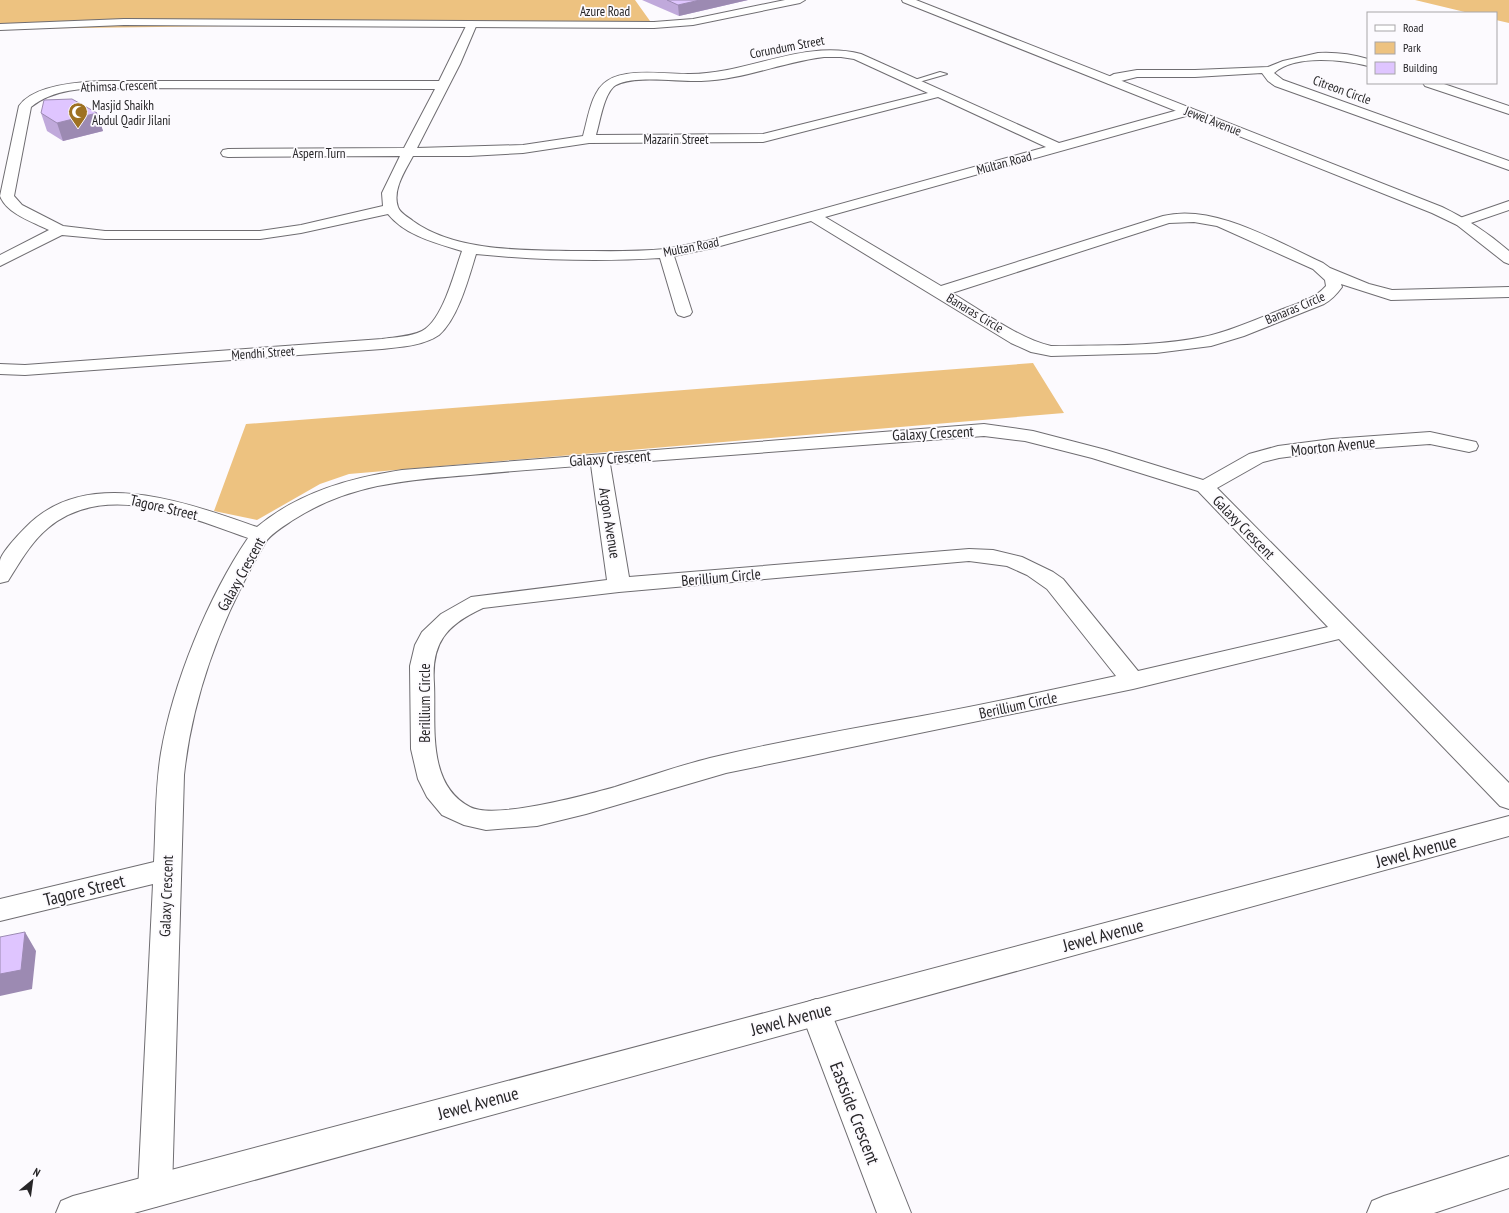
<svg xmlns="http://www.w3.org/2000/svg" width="1509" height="1213" viewBox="0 0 1509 1213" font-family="'PT Sans Narrow',sans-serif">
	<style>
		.green { fill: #edc280 }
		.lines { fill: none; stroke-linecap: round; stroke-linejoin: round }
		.lane-casing { stroke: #6f6d71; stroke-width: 2 }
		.street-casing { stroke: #6f6d71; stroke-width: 2 }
		.secondary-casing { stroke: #6f6d71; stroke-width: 2 }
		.lane { fill: #fff; fill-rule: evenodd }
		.street { fill: #fff; fill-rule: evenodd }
		.secondary { fill: #fff; fill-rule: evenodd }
		.wall { fill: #c0a9db }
		.shaded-wall { fill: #9c8ab2 }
		.building { fill: #dfc5ff; stroke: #9c8ab2 }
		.labels { text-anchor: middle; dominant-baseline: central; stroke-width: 3.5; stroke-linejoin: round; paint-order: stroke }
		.far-street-label { font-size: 13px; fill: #272628; stroke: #fcfafe }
		.far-poi-label { font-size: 13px; fill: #272628; stroke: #fcfafe; text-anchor: start }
		.street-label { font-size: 15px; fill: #272628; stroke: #fcfafe }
		.near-street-label { font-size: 18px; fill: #272628; stroke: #fcfafe }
	</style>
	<rect width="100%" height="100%" fill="#fcfafe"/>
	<path class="green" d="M0,0H635L650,21L0,29Z
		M1415,0H1509V23L1496,20V13H1469Z
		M1033,363L1064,413L349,474L320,484L257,520L214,511L246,424Z"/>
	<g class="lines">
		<g class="lane-casing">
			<path id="lane" d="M940,72L947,74L912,84L908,82Z"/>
		</g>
		<g class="street-casing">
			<path id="street" d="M472,21L477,24L460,64L417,148L523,145L583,136C588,119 591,91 607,81C625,68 666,74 688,74C746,75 802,39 861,54L1059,143L1189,107L1195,111L1193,114L825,217L941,286L1163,216C1214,203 1277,242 1323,263L1330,268L1369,284L1392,290L1509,287V297L1391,300L1341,284L1342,287C1337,294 1331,300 1324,304L1244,336L1211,346L1156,353L1051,356L1031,352L1011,343L811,221L713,248L674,256L692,312L690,315L684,317L678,315L676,312L660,258C598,262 537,260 476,254C469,277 458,319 439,335C423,346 400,347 382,349L25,375L0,374V364L25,365L382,339C395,337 410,337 422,331C443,320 454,273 462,251C436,243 406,236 388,214L301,233L260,239H105L62,235L0,266V255L49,230C33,222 7,214 0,196L19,106C33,85 78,82 101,81H439L467,24ZM824,57H841L854,59L928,93L763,134L596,135C600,122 604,92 616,85C635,75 679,82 701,81C742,80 783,62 824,57ZM111,88L435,89L404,148L228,149L223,150L221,153L223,156L228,157L400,156L382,193L383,206L301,225L260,231H105L63,226L22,205L14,196L31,107C53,89 84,88 111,88ZM938,97L1046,147L707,241C693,243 679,247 665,249C635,252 605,251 574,251C524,250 456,252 413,221C408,217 400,213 398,207C392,190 405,171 413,156H469L523,153L589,143L763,142ZM1194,222L1217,226L1313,269L1325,280L1326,286C1314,300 1295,304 1278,311C1254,320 1229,332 1203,337C1154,347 1101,345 1051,346C1019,339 981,310 952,293L1169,223Z
				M1318,53C1335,52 1351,54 1368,59V66C1343,60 1296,54 1274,73L1283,80L1509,161V170L1275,86L1268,81L1262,73L1195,77H1137L1109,84L1103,80L1114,74L1137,70H1195L1268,67L1283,61Z
				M1423,83H1441L1509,106V114L1425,86Z
				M1509,201V210L1462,226L1457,225L1455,222L1457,219Z
				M984,424L1033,431L1106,450L1203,480L1249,454L1278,446L1332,439L1430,432L1476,442L1478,446L1476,450L1469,452L1430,444L1332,451L1279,458L1263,462L1217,488L1509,783V809L1500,806L1339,639L1133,689L726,773L586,814L537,826L486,830L464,825L442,815L427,797L418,779L411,749L410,666L415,645L422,632L441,614L471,597L607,580L591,465C551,468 511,471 470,475C406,480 349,484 293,520C284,526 274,532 267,540C224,612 193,692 184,775L172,1191L167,1202L155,1207L143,1202L138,1191L153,884L0,921V899L154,862C156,826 155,789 161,753C173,683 208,597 248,538C188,517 105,480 48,528C31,542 20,562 8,581L0,583C0,576 0,568 0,561C1,553 19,534 25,528C86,464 187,503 257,527C299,492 350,478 402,470ZM984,436L1025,441L1092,458L1198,491L1328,627L1138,671L1063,579L1053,572L1022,557L993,550L969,549L629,577L610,464ZM969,561L1007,566L1027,575L1047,589L1116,676C1052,690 987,704 922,716C851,729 780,741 710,758C678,766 647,777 615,787C586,795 495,820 470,807C426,784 436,725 434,684C431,643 446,625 483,608L619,592Z
				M816,999L827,1003L831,1012L911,1213H877L801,1012L805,1003Z
				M1509,1156V1188L1434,1213H1367L1372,1201L1384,1196Z"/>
		</g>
		<g class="secondary-casing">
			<path id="secondary" d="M785,0H805L800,3L693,25L654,28L124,25L0,30V24L124,19L654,22L693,19Z
				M902,0H916L1442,207C1467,219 1488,233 1509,251V264L1504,262L1457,225L1432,213L903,2Z
				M1509,816V836L134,1213H56L61,1201L73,1196Z"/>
		</g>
		<use href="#lane" class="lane"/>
		<use href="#street" class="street"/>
		<use href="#secondary" class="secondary"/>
	</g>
	<path class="wall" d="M642,0H748L679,16Z
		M41,113H97L103,131L63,141L47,131Z"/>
	<path class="shaded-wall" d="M700,0H748L679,16L678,5Z
		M97,113L103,131L63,141L57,123Z
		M25,932L36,951L32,989L0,996V974Z"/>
	<path class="building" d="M667,0H700L678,5Z
		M72,99L97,113L57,123L41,113L44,100Z
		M25,932L21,970L0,974V937Z"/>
	<defs>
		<g id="mosque-pin" transform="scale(1)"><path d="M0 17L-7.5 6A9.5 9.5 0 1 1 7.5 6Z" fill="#9e7122" stroke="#fcfafe"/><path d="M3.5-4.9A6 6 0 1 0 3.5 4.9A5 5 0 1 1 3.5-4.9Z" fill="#fff"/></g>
	</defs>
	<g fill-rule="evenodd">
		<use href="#mosque-pin" x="78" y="112"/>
	</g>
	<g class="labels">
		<g class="far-street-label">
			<text x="605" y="11">Azure Road</text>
			<text transform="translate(787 47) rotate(-11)">Corundum Street</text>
			<text transform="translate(119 86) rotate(-2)">Athimsa Crescent</text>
			<text transform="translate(1342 90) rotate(20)">Citreon Circle</text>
			<text transform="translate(1213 121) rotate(21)">Jewel Avenue</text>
			<text x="676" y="139">Mazarin Street</text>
			<text x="319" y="153">Aspern Turn</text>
			<text transform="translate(1004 163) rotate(-15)">Multan Road</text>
			<text transform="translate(691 247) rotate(-11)">Multan Road</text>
			<text transform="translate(1295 308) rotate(-23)">Banaras Circle</text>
			<text transform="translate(975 313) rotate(31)">Banaras Circle</text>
			<text transform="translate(263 353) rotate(-4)">Mendhi Street</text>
		</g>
		<g class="far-poi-label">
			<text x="92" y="105">Masjid Shaikh<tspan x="92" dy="15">Abdul Qadir Jilani</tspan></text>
		</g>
		<g class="street-label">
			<text transform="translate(933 433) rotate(-3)">Galaxy Crescent</text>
			<text transform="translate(1333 446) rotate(-6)">Moorton Avenue</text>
			<text transform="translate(610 458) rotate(-4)">Galaxy Crescent</text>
			<text transform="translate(164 507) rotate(13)">Tagore Street</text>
			<text transform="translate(610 523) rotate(81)">Argon Avenue</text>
			<text transform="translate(1244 527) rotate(46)">Galaxy Crescent</text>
			<text transform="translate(241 574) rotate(-61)">Galaxy Crescent</text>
			<text transform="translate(721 577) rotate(-5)">Berillium Circle</text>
			<text transform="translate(424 703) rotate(-90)">Berillium Circle</text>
			<text transform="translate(1018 705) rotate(-12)">Berillium Circle</text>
			<text transform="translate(166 896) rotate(-88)">Galaxy Crescent</text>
		</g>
		<g class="near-street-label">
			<text transform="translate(1416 851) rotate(-15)">Jewel Avenue</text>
			<text transform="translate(84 890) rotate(-14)">Tagore Street</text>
			<text transform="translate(1103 935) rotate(-15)">Jewel Avenue</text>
			<text transform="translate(791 1019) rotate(-15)">Jewel Avenue</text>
			<text transform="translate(478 1103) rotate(-15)">Jewel Avenue</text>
			<text transform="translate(855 1113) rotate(69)">Eastside Crescent</text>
		</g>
	</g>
	<rect x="1367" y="12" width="130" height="72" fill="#fcfafe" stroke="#a7a5a8"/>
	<rect x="1375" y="25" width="20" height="6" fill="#ffffff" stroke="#a7a5a8"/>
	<text x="1403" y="32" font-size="12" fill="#272628">Road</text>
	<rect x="1375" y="42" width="20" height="12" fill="#edc280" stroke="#a7a5a8"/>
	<text x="1403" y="52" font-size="12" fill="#272628">Park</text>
	<rect x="1375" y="62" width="20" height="12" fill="#dfc5ff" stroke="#a7a5a8"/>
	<text x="1403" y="72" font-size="12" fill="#272628">Building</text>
	<g transform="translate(32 1181) rotate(29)" stroke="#fcfafe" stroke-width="3" paint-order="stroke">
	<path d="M0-3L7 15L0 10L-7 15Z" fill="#272628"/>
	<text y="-6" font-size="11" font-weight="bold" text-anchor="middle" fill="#272628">N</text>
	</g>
</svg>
